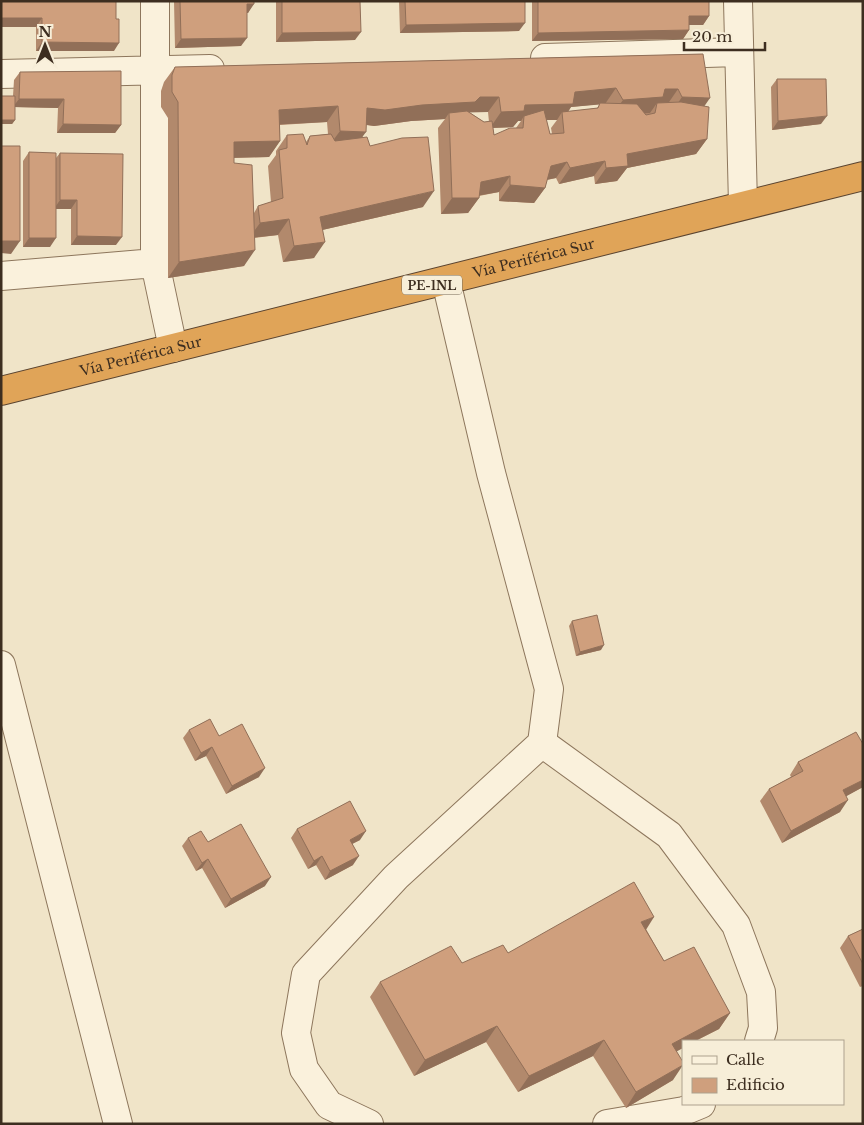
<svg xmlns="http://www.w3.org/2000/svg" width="864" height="1125" viewBox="0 0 864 1125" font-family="'Libre Baskerville',serif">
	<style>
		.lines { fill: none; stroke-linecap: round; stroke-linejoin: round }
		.minor-casing { stroke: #8d765c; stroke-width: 30 }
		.highway-casing { stroke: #5b4430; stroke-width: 30 }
		.minor { stroke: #faf1dc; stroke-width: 28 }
		.highway { stroke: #e0a458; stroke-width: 28 }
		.wall { fill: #b2896c; fill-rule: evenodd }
		.shaded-wall { fill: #916f58 }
		.building { fill: #cf9f7d; stroke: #916f58 }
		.labels { text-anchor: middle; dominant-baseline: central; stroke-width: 4; stroke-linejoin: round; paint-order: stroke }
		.shield { fill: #f7eed8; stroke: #756857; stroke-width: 1 }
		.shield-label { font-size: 12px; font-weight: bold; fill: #3d2e20 }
		.street-label { font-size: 14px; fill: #3d2e20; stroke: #f7eed8 }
	</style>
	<rect width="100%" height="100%" fill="#f0e4c8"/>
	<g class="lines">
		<g class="minor-casing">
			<path id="minor" d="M155,1V263L173,348
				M738,1L743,205
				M545,58L738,52
				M1,74L210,69
				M1,276L155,263
				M1,665L118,1124
				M542,743L669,835L736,925L761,992L763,1028L759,1041
				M369,1124L329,1105L304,1069L296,1033L306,974L396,877L542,743L549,689L491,473L446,281
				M607,1124L684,1111L701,1104"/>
		</g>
		<g class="highway-casing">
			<g id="highway">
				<path id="s1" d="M1,391L863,176"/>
			</g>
		</g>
		<use href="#minor" class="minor"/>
		<use href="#highway" class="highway"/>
	</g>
	<path class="wall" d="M1,1H116L114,51H36V27H1Z
		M174,1H254L248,13H247L241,46L175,48Z
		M276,1H360L355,40L276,42Z
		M399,1H525L519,31L400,33Z
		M532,1H709V16L703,25H689V30L683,39L532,41Z
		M703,54L704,106L707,139L696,154L627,168L617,181L595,184L594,176L559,184L556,178L547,180L545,188L534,203L499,201V192L479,196V198L468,213L441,214L438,128L445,119L411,121L374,126L366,125L362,138L423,207L322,230L314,258L283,262L278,235L254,238L244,266L168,278V118L161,107V91L164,82L175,67ZM600,104L597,108L568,112L571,107ZM469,112H488L489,122H484ZM546,120H557L551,128L552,134H550ZM518,121H521L516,128L494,135L493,128L513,127ZM327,122L328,134L310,136L306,142L287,135L276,151V155L268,166L271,202L258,206L254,213L234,163V158L269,157L280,141V125Z
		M20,72L121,125L115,133H57L58,108L15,107V120L12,124H1L13,96L14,80Z
		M777,79L821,124L772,130L771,87Z
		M29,152L56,158L60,153L116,245H71V209H56L50,247H23V161Z
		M572,621L601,650L576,656L569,626Z
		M189,730L219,736L259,777L226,794L206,756L195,761L183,738Z
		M863,744V787L846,796L840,812L782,843L760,801L769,789L791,777L790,775L798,762Z
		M297,829L360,840L352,844L353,865L325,880L316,865L308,869L291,838Z
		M188,838L208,842L265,886L225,908L202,868L196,871L182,846Z
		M646,929L664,961L730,1013L719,1029L676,1051L673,1080L626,1108L593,1056L518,1092L486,1042L414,1076L370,997L380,982L508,953Z
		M863,929V986L860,987L840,948L848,936Z"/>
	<path class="shaded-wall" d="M247,4H254L248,13H241Z
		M689,16H709L703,25H683Z
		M1,18H42L36,27H1Z
		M525,23L519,31L400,33L406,25Z
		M689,30L683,39L532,41L538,33Z
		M361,32L355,40L276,42L282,33Z
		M247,38L241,46L175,48L181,39Z
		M42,42L119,43L114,51H36Z
		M616,88L605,104L571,107L563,119L562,112L557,120H524V116L521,121H518L513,127L490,128L501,112L575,92Z
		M665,89H678L667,105L657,103L650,113L612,115L623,100Z
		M480,97H499L488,112L449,113L445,119L411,121L374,126L356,123L367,108Z
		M682,97L710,98L699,114L671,113Z
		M19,99H64L58,108L13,107Z
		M338,106L327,122L268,125L279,110Z
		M827,116L821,124L772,130L778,121Z
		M1,120H15L12,124H1Z
		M63,124L121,125L115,133H57Z
		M340,131L366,132L355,147L329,146Z
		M707,139L696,154L627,168L617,181L595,184L606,168L627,154Z
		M280,141L269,157L223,158L234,142Z
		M605,161L594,176L559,184L570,168Z
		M567,162L556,178L540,181L551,166Z
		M510,176L499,192L470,197L481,182Z
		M510,185L545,188L534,203L499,201Z
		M434,191L423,207L309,233L320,217Z
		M452,198H479L468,213L441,214Z
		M60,200H77L71,209H54Z
		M289,219L278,235L249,238L260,223Z
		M77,236L122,237L116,245H71Z
		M29,238H56L50,247H23Z
		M1,241H20L11,254L1,253Z
		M325,242L314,258L283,262L294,246Z
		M255,250L244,266L168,278L179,262Z
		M604,645L601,650L576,656L580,652Z
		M212,747L206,756L195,761L201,753Z
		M265,768L259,777L226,794L232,786Z
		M863,780V787L834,803L843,790Z
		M848,800L840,812L782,843L791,831Z
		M366,831L360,840L344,848L350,840Z
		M322,856L316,865L308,869L314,861Z
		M359,856L353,865L325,880L330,871Z
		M208,859L202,868L196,871L202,863Z
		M271,877L265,886L225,908L231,899Z
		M654,917L644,933L641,922Z
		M730,1013L719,1029L695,1041H683V1048L661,1060L672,1044Z
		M497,1026L486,1042L414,1076L425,1060Z
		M604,1040L593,1056L518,1092L529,1076Z
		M683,1065L673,1080L626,1108L636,1092Z"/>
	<path class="building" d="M1,1H116V19H119V43L42,42V18H1Z
		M180,1H254V4H247V38L181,39Z
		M282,1H360L361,32L282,33Z
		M405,1H525V23L406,25Z
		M538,1H709V16H689V30L538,33Z
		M703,54L710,98L682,97L678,89H665L663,97L623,100L616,88L575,92L573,104L525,105L524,111L501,112L499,97H480L475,102L422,105L385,110L367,108L366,132L340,131L338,106L279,110L280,141L234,142V163L252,165L255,250L179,262L178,102L172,92V75L175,67Z
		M121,71V125L63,124L64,99H19L20,72Z
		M777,79H826L827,116L778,121Z
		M1,96H15V120H1Z
		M681,102L709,107L707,139L627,154L628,166L606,168L605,161L570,168L567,162L551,166L545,188L510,185V176L481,182L479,198H452L449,113L467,111L484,122L492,121L494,135L510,128H523L524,116L544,110L550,134L564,133L562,112L598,108L600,103L637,104L646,115L655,113L657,103Z
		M303,134L307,145L310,136L331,134L335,141L367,137L370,146L402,138L428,137L434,191L320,217L325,242L294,246L289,219L260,223L258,206L283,198L279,150L287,148V135Z
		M1,146H20V241H1Z
		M29,152L56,153V238H29Z
		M60,153L123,154L122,237L77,236V200H60Z
		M597,615L604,645L580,652L572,621Z
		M210,719L219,736L242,724L265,768L232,786L212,747L201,753L189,730Z
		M856,732L863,744V780L843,790L848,800L791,831L769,789L803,771L798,762Z
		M350,801L366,831L350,840L359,856L330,871L322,856L314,861L297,829Z
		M241,824L271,877L231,899L208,859L202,863L188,838L201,831L208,842Z
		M634,882L654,917L641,922L664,961L694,947L730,1013L672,1044L683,1062V1065L636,1092L604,1040L529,1076L497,1026L425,1060L380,982L451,946L462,963L503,945L508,953Z
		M863,929V964L848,936Z"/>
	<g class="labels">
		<rect class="shield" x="402" y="275.5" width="60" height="19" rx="4"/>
		<g class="shield-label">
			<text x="432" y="285">PE-1NL</text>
		</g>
		<g class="street-label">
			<text stroke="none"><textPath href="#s1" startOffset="549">Vía Periférica Sur</textPath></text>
			<text stroke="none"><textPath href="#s1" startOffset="144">Vía Periférica Sur</textPath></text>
		</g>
	</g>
	<rect width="864" height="1125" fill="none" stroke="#3d2e20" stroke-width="5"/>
	<rect x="682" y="1040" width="162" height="65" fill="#f7eed8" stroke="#ada18e"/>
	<rect x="692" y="1056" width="25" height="8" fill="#faf1dc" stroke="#ada18e"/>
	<text x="726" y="1065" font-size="15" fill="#3d2e20">Calle</text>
	<rect x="692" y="1078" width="25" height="15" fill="#cf9f7d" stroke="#ada18e"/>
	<text x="726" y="1090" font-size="15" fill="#3d2e20">Edificio</text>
	<g transform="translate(45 45)" stroke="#f7eed8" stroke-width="4" paint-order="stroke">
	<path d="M0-4L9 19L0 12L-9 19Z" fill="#3d2e20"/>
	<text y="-8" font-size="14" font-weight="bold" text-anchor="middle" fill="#3d2e20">N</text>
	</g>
	<path d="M684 42v8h81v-8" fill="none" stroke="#3d2e20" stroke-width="2.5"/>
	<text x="692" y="42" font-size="15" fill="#3d2e20" stroke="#f7eed8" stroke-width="4" paint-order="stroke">20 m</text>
</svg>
